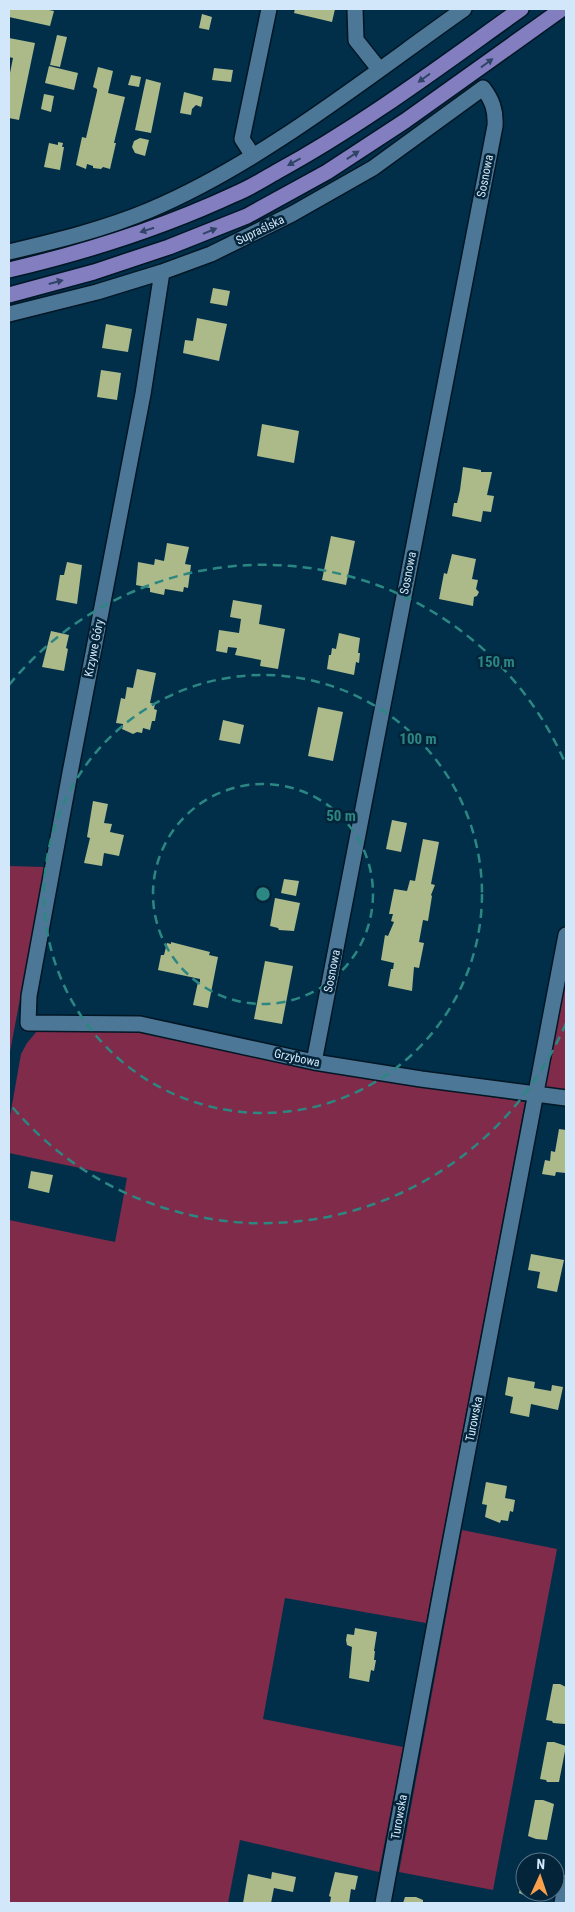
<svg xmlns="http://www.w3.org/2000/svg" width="575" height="1912" viewBox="0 0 575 1912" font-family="'Roboto Condensed',sans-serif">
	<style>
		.green { fill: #802b49 }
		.building { fill: #acba8a }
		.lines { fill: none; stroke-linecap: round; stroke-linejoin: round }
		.minor-casing { stroke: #021624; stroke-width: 18 }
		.major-casing { stroke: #021624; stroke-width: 18 }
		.minor { stroke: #4d7796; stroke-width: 15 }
		.major { stroke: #837ec0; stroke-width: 15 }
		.oneway { fill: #304468 }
		.ring { fill: none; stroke: #2c8783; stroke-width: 2.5; stroke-dasharray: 9 6 }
		.labels { text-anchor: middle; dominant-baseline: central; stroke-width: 5; stroke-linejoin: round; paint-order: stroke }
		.street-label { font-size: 12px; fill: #d2e8fa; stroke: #042439 }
		.centre { fill: #2c8783; stroke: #042439; stroke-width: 2.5 }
		.ring-label { font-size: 15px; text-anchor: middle; font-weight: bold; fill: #2c8783; stroke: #042439; stroke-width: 5; stroke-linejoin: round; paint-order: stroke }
	</style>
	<rect width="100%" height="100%" fill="#012f4a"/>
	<path class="green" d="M9,866L45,867L9,1057Z
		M566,956V1093L541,1089Z
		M61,1027L122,1029L369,1079L525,1102L426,1623L285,1598L263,1719L403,1747L379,1872L240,1840L228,1903H9V1220L115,1242L127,1178L9,1153V1122L21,1054L27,1043L37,1031Z
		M462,1530L557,1549L493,1890L399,1872Z"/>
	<path class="building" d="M9,9H44L54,11L50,26L9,17Z
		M295,9H335L332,22L294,13Z
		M202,14L212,17L209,30L199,28Z
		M57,35L67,37L60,67L50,65Z
		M9,38L35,43L19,120L9,118V78L13,58L9,57Z
		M49,66L78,73L74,90L45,83Z
		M98,67L113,71L108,93L125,97L114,143H116L110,169L103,167L101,169L93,168V166L87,164L86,169L76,165L82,137L86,138L97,91V89L93,87Z
		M214,68L233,70L231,82L212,80Z
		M131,75L141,77L139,87L128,85Z
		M146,79L161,83L151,133L135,130Z
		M184,92L203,97L201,107L196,105L192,109L191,115L180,113Z
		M44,94L54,96L51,112L41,109Z
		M140,138L149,140L145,156L135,153L132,147L134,141Z
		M58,142L63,143L62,147H64L60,170L44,167L49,143L58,145Z
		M213,288L230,291L227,306L210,303Z
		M197,318L227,324L219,361L183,353L185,340L193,341Z
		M106,324L132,329L128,352L102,348Z
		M101,370L121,373L117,400L97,397Z
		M262,424L299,431L294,463L257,456Z
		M463,467L481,470V472H492L487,495L494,496L491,512L483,511L481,522L452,516L454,503H457L460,490Z
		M331,536L355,541L346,585L322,580Z
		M167,543L189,547L185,564L191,565L188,588L184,587L183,592L165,589L164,595L150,592V588L136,585L138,562L154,565L155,559L164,561Z
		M452,554L476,559L472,579L478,580L476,589L479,592L477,596L474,597L473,606L439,599L444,573L447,574Z
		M67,562L82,565L77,604L56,600L60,575H64Z
		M233,600L262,605L259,624L285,629L278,669L260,666L261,660L235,655L237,648L228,647L227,653L216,651L219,630L239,633L241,619L230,617Z
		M51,631L69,635L66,648L68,649L64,671L42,667Z
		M339,633L360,638L358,653H360L359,663L356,662L354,675L327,669L329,655H331L332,648L336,649Z
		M137,669L156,673L150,703L155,704L154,709L157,710L155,721H152L150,730L143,728L142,733L137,732L133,734L122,729L123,724L116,723L121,698L125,699L127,687L133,688Z
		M318,707L343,712L333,761L308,756Z
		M223,720L244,725L240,744L219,740Z
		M93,801L108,804L104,823L112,824L110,832L124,835L119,856L104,853L102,866L84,863L90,838L87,837Z
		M392,820L407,823L401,852L386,849Z
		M423,839L439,842L431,884L435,885L431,895L432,896L428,921L423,920L419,942L424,943L419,968L414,967L412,991L388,986L391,969H393L394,963L381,960L385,935L388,936L394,922L391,921L393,914H389L394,889L407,891L410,880L415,881Z
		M284,879L299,881L296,896L281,893Z
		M275,898L300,903L294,931L279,930L278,928L270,926Z
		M171,942L210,952L209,955L218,957L208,1008L193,1005L198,982H200V979L158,970L161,955H164L167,943L171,944Z
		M265,961L293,966L282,1024L254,1019Z
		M559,1129L566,1130V1173L556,1172L555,1176L542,1174L545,1160L550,1161L551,1151L555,1152Z
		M31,1171L53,1175L49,1193L28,1188Z
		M531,1254L564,1260L557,1292L537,1288L540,1272L528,1270Z
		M508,1377L535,1382L534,1388L551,1391L552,1385L563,1387L558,1410L531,1404L529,1417L510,1413L513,1397L505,1395Z
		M486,1482L507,1486L505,1498L515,1500L513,1512L510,1511L508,1521L501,1520L500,1523L485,1517L487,1505L482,1504Z
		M355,1628L377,1632L374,1651H375L374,1660H376L374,1671L371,1670L369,1682L349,1678L352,1647L347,1645L346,1640L347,1634L354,1635Z
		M553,1684H560L566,1687L565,1724L553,1723L552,1721L546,1720Z
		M547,1742H554L566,1746L559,1782H547L546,1780L540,1779Z
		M535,1800H543L554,1804L547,1840L536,1839L528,1836Z
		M533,1856L545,1860L544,1862H525L526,1857Z
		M524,1866L525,1892H539L538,1896H526L519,1893Z
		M272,1872L296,1877L293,1892L274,1888L271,1903H243L248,1874L271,1879Z
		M335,1872L358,1876L355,1890L351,1889L349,1903H330L331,1897L329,1896Z
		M405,1897H416L423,1900V1903H403Z"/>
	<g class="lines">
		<g class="minor-casing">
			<path id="minor" d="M355,9L356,40L379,69
				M253,156L242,139L269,9
				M9,252C56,241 105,229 150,210C261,163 366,78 464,9
				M162,272L143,394L70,773L29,996L28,1023L140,1024L314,1062L421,1079L566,1098
				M9,314L97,292L162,272L211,254L292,214L373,168L483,88C492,100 496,110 495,126L314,1062
				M383,1903L445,1570L566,935
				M562,1903L566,1882"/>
		</g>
		<g class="major-casing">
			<path id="major" d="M9,270C86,252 162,228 235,194C250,188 264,179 278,171C364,124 442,65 521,9
				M9,295L94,272L169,247L247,216L327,172L405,121L562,9"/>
		</g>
		<use href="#minor" class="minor"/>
		<use href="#major" class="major"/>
	</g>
	<defs><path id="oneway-solid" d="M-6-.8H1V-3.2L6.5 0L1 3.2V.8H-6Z" transform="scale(1.25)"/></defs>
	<g class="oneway">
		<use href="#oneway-solid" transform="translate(487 63) rotate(-36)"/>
		<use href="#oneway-solid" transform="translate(424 78) rotate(144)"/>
		<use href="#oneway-solid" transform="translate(353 155) rotate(-33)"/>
		<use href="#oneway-solid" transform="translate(294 162) rotate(151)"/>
		<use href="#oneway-solid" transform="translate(147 230) rotate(162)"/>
		<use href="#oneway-solid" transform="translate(210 231) rotate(-22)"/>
		<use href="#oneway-solid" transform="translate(56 282) rotate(-15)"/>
	</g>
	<g class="ring">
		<circle cx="263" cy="894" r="110"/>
		<circle cx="263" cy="894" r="219"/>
		<path d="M566 1023A329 329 0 0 1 9 1103M9 685A329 329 0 0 1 566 765"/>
	</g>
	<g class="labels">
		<g class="street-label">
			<text transform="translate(485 176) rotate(-79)">Sosnowa</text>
			<text transform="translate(260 230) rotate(-26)">Supraślska</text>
			<text transform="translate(408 573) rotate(-79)">Sosnowa</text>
			<text transform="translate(94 648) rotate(-79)">Krzywe Góry</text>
			<text transform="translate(332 971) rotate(-79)">Sosnowa</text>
			<text transform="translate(297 1058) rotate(12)">Grzybowa</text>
			<text transform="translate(474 1419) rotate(-79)">Turowska</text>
			<text transform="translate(399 1817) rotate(-80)">Turowska</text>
		</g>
	</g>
	<circle cx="263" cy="894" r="8" class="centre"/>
	<g class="ring-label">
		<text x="496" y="667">150 m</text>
		<text x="418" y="744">100 m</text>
		<text x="341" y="821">50 m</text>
	</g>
	<rect width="575" height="1912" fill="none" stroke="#d2e8fa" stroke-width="20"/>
	<g transform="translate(540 1877) rotate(3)"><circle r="24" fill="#042439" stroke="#567286"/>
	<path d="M0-4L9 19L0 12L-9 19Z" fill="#f8a04b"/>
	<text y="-8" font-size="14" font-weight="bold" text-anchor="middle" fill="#d2e8fa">N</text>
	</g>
</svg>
